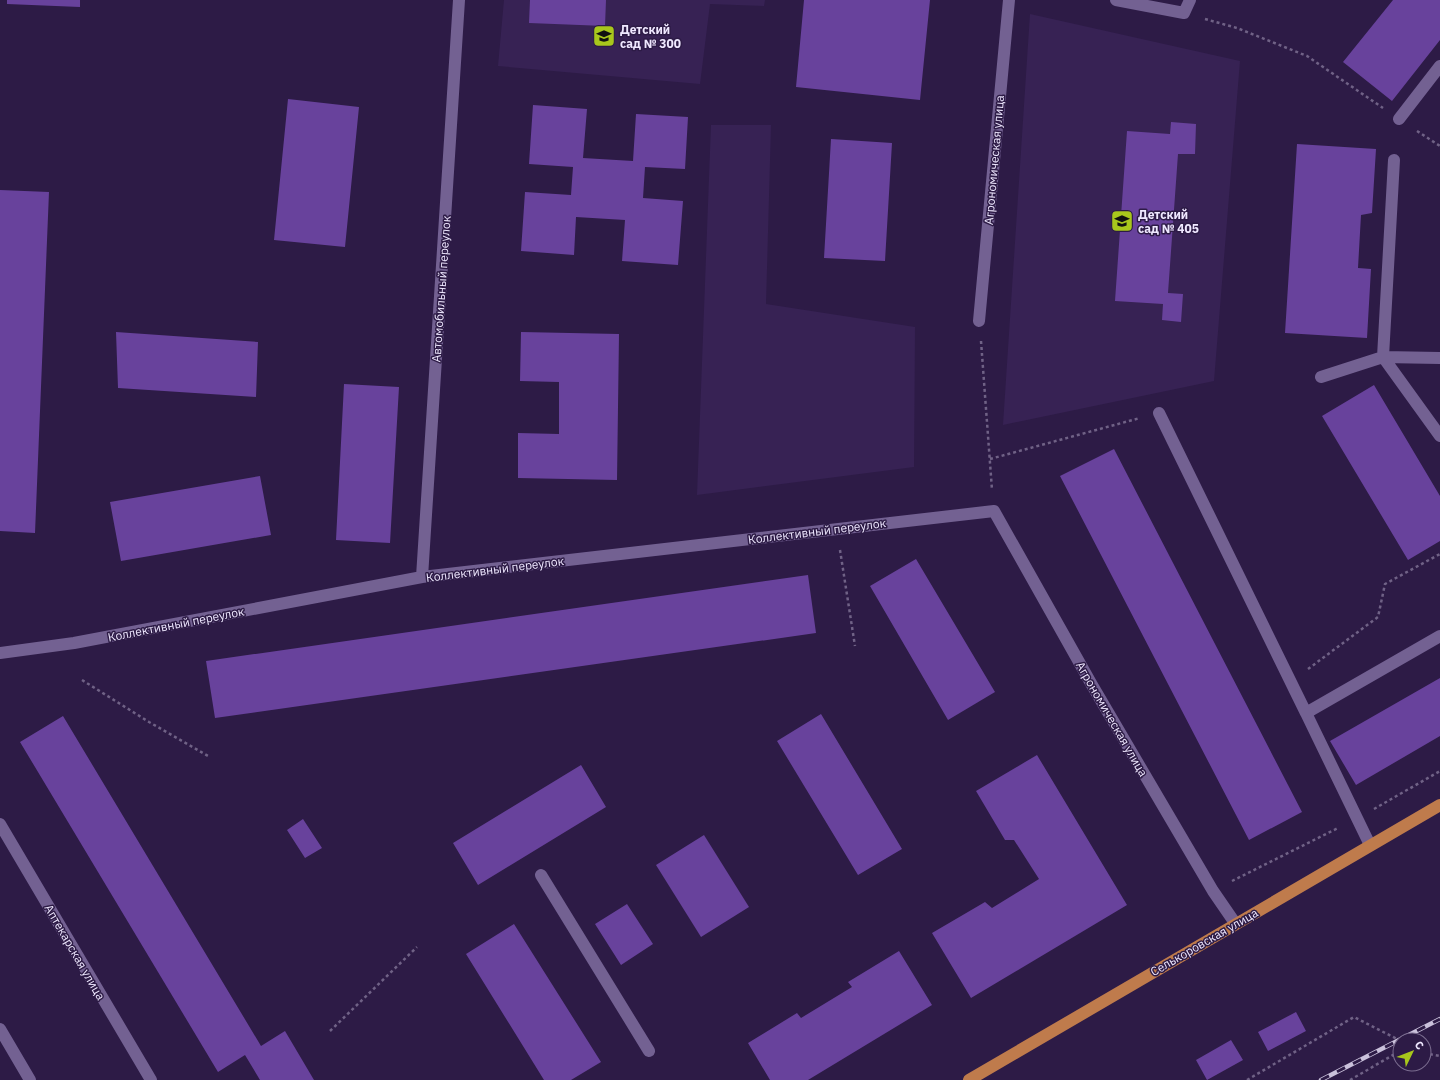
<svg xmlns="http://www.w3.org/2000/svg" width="1440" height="1080" viewBox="0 0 1440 1080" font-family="'IBM Plex Sans',sans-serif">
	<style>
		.built { fill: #372254 }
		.building { fill: #68429c }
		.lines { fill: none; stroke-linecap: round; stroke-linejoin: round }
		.path { stroke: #706286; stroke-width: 2.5; stroke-dasharray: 3 3; stroke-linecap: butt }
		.lane { stroke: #736192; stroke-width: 12 }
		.street { stroke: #736192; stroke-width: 12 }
		.primary { stroke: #bf7b4c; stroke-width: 12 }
		.rail-casing { stroke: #cac1db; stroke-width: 4.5 }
		.rail { stroke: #2d1b46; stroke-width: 3; stroke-dasharray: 9; stroke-linecap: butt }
		.labels { text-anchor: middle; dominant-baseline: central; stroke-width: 3; stroke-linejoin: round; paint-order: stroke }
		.poi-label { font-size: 12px; font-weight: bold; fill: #efe8ff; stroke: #2d1b46; text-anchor: start }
		.street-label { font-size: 12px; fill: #efe8ff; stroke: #2d1b46 }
	</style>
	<rect width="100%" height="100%" fill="#2d1b46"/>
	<path class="built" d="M504,0H765L764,6L710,4L700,84L498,66Z
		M1030,14L1240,61L1214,381L1003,425Z
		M711,125H771L766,304L915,327L914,467L697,495Z"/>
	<path class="building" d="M7,0H80V7L7,4Z
		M530,0H606L605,26L529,23Z
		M804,0H930L920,100L796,87Z
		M1393,0H1440V40L1392,101L1343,62Z
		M288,99L359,107L345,247L274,240Z
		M533,105L587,109L583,158L633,161L636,114L688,117L685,169L645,167L643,198L683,201L678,265L622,261L625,220L576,217L574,255L521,251L525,192L571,195L573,167L529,164Z
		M1171,122L1196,124L1195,154H1178L1168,293L1183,294L1181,322L1162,320L1163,304L1115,301L1127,131L1170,134Z
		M831,139L892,143L885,261L824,258Z
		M1297,144L1376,149L1372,213L1361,215L1358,268L1371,269L1367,338L1285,333Z
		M0,190L49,192L35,533L0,531Z
		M116,332L258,342L256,397L118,388Z
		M521,332L619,334L617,480L518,478V433L559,434V382L520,381Z
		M344,384L399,387L390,543L336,540Z
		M1374,385L1440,496V541L1408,560L1322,416Z
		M1114,449L1302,812L1249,840L1060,476Z
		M260,476L271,535L121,561L110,502Z
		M916,559L995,692L948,720L870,586Z
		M808,575L816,633L215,718L206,661Z
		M1440,678V736L1356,785L1330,741Z
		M821,714L902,849L858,875L777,741Z
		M63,716L261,1046L285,1031L314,1080H260L245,1055L218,1072L20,742Z
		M1037,755L1127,905L971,998L932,933L985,902L992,908L1039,879L1014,840H1005L976,791Z
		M581,765L606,807L478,885L453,843Z
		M303,819L322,848L305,858L287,830Z
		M704,835L749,907L701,937L656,865Z
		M627,904L653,944L621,965L595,924Z
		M514,924L601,1062L571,1080H544L466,954Z
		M899,951L932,1005L808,1080H770L748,1043L797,1013L801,1018L852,987L848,982Z
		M1296,1012L1306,1031L1268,1051L1258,1032Z
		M1231,1040L1243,1060L1207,1080L1196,1060Z"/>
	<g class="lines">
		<path class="path" d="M1205,19L1237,28L1307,56L1383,108
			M1417,131L1440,146
			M981,341L992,490
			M990,459L1140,418
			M840,550L855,646
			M1308,669L1378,617L1385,584L1440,554
			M82,680L149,722L208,756
			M1374,809L1440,771
			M1232,881L1338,828
			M330,1031L417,947
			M1424,1053L1440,1056
			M1247,1080L1354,1017L1397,1039L1400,1044
			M1350,1080L1400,1051"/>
		<path class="lane" d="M1116,0L1184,13L1190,0
			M1399,119L1440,66
			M1394,160L1383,357L1440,358
			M1321,377L1383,357L1440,436
			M1159,413L1306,713L1440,636
			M1306,713L1370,845
			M541,875L649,1051
			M0,1029L30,1080"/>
		<path class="street" d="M979,321L1009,0
			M422,577L459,0
			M0,653L74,643L422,577L994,511L1092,685L1213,891L1235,923
			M0,824L151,1080"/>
		<path class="primary" d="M969,1080L1440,805"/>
		<g class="rail-casing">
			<path id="rail" d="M1321,1080L1440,1019"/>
		</g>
		<use href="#rail" class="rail"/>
	</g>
	<defs>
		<g id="school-square" transform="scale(1.15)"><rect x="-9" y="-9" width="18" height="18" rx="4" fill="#a8c71c" stroke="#2d1b46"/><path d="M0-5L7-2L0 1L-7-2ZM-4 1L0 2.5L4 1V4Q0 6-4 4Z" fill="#111"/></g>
	</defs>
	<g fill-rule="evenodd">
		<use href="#school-square" x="604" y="36"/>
		<use href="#school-square" x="1122" y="221"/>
	</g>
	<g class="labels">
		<g class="poi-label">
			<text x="620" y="29">Детский<tspan x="620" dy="14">сад № 300</tspan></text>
			<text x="1138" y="214">Детский<tspan x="1138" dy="14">сад № 405</tspan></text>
		</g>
		<g class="street-label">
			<text transform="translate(994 160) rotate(-85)">Агрономическая улица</text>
			<text transform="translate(441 289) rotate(-86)">Автомобильный переулок</text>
			<text transform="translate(817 531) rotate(-7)">Коллективный переулок</text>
			<text transform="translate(495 569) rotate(-7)">Коллективный переулок</text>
			<text transform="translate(176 624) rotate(-11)">Коллективный переулок</text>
			<text transform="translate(1112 719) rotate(60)">Агрономическая улица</text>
			<text transform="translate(1204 942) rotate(-30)">Селькоровская улица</text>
			<text transform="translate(75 952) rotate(60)">Аптекарская улица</text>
		</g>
	</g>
	<g transform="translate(1412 1052) rotate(47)"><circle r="19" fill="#2d1b46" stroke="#7b6d90"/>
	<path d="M0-3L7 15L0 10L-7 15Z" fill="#a8c71c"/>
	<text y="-6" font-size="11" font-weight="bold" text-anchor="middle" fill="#efe8ff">С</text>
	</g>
</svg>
